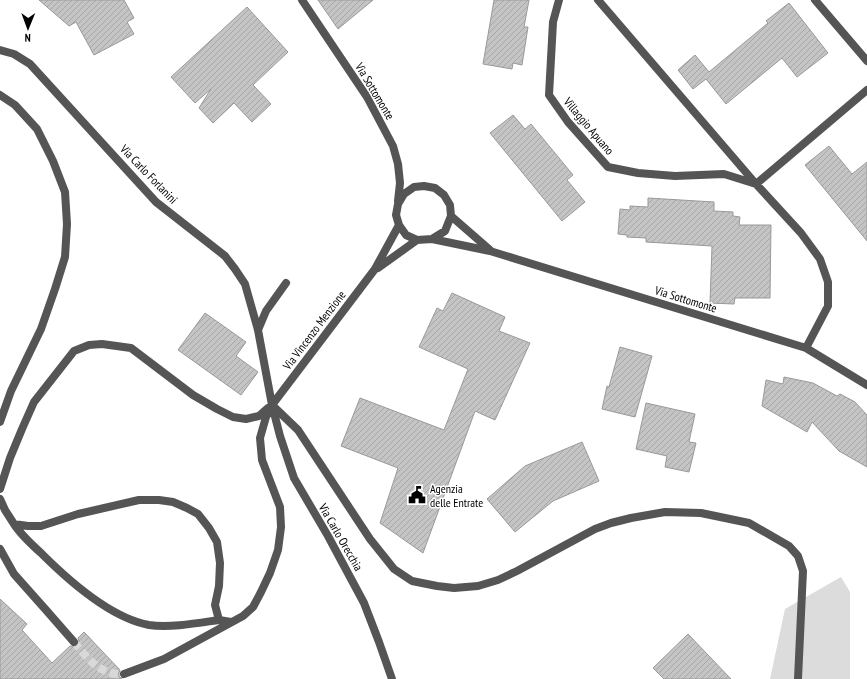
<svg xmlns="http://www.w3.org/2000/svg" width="867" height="679" viewBox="0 0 867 679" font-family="'PT Sans Narrow',sans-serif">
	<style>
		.green { fill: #dcdcdc }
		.building { fill: url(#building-hatch); stroke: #999 }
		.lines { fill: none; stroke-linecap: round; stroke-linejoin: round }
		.street-tunnel { stroke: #d9d9d9; stroke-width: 8; stroke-dasharray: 8 4; stroke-linecap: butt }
		.street { stroke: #555; stroke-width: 8 }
		.labels { text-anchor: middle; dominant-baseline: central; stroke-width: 3; stroke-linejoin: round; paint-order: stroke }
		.street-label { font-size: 12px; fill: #000; stroke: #fff }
		.poi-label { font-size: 12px; fill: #000; stroke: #fff; text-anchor: start }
	</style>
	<defs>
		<pattern id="building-hatch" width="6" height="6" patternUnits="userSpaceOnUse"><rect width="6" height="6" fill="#c4c4c4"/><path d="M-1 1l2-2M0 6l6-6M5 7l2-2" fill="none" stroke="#a7a7a7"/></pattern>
	</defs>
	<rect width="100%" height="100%" fill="#fff"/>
	<path class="green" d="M841,577L850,592V679H770L785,609Z"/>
	<path class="building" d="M39,0H124L134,18L127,22L134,34L94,55L76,22L69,26Z
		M318,0H373L338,29Z
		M494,0H529L524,27H528L522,65L513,63L512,69L483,64Z
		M789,3L828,53L797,77L782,58L726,104L706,79L693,89L678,70L695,55L709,72L768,23L766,21Z
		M247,7L288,52L253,85L271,104L252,122L234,103L213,123L199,108L211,89L195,103L171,77Z
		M513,115L525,129L531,124L573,175L567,180L585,202L562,221L490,133Z
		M829,146L852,174L867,162V241L805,165Z
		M648,198L714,202V211L733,212V216L740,217L739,225H771L770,298H735L734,304L710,303L712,246L646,242V238L627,237V235L618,234L620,209L630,210V206L648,207Z
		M452,293L505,317L499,331L530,343L495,420L475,411L423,553L380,523L398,468L341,446L360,398L444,430L468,369L419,347L437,308L443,311Z
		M205,313L246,342L236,356L258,372L241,395L178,350Z
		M620,347L652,356L635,417L602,409L607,386L609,387Z
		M784,377L813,383L837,396L840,394L855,402L867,415V467L839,451L812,422L807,432L762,406L766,380L783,384Z
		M646,403L695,414L689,442L696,443L689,472L665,467L667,456L636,449Z
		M582,442L599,481L553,501L515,532L487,499L525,466Z
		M0,599L27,624L22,630L52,663L70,646L75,647L78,646L79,641L78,638L84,632L120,670L119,673V676L122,679H0Z
		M688,634L731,679H664L653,668Z"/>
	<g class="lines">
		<path class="street-tunnel" d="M74,642C84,654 95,669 111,673C115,674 120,674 124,674"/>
		<path class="street" d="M302,0L367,97L393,146L398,164L400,183L398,201
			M559,0L553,22L549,95L568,122L608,167L638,173L675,176L724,174L756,184L801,233L820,259L828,282V306L806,348
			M598,0L756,184L867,90
			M815,0L867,61
			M0,50L14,54L30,64L156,202L225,256L235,269L245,284L258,330L272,405L280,436L294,478L328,536L364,603L379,642L392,679
			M0,95L15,105L37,129L53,161L65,192L67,224L65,257L55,289L41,329L11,391L0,422
			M451,216L490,250
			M432,239L445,231L451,216L450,205L444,195L435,188L424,186L414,187L404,194L398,204L396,215L399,225L406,235L417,240L432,239L490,251L806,348L867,385
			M378,268L417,240
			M258,330L266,311L286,283
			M273,406L298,430L370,539L394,569L412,581L437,586L454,588L478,586L498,580L517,571L595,529L611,523L631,518L665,512L701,513L749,523L789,546L798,556L803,571L798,679
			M0,489L10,458L22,429L34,402L74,351L89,345L102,344L131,348L193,395L217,409L233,417L246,419L259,416L268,408
			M0,499L5,510L14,524L28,526H41L78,514L139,500H159L173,502L187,508L198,514L209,528L217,542L220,563L219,586L215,605L219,620L231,622
			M14,524C21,535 31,544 41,553C67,579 111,618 149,625C170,628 198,623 219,620
			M0,549L14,574L46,610L74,642
			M124,674L164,659L243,616L253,607L261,592L270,573L278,550L281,527L280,507L262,460L260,438L266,417L272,405L375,269L399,225"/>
	</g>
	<defs>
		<g id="civic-bare" transform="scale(1.38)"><path d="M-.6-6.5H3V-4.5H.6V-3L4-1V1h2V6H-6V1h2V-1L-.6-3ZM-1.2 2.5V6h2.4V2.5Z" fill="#000" stroke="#fff" stroke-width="2.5" paint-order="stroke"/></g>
	</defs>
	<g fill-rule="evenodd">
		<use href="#civic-bare" x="417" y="495"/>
	</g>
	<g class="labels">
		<g class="street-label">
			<text transform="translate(375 91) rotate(59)">Via Sottomonte</text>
			<text transform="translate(589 126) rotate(50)">Villaggio Apuano</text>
			<text transform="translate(149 174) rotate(46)">Via Carlo Forlanini</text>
			<text transform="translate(686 299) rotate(17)">Via Sottomonte</text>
			<text transform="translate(314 330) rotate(-53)">Via Vincenzo Menzione</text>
			<text transform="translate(341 537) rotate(60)">Via Carlo Orecchia</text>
		</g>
		<g class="poi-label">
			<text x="430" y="488">Agenzia<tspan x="430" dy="14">delle Entrate</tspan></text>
		</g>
	</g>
	<g transform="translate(28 28) rotate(181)" stroke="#ffffff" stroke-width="3" paint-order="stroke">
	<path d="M0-3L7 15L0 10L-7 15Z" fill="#000000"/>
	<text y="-6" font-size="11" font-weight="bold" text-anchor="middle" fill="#000000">N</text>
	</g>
</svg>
